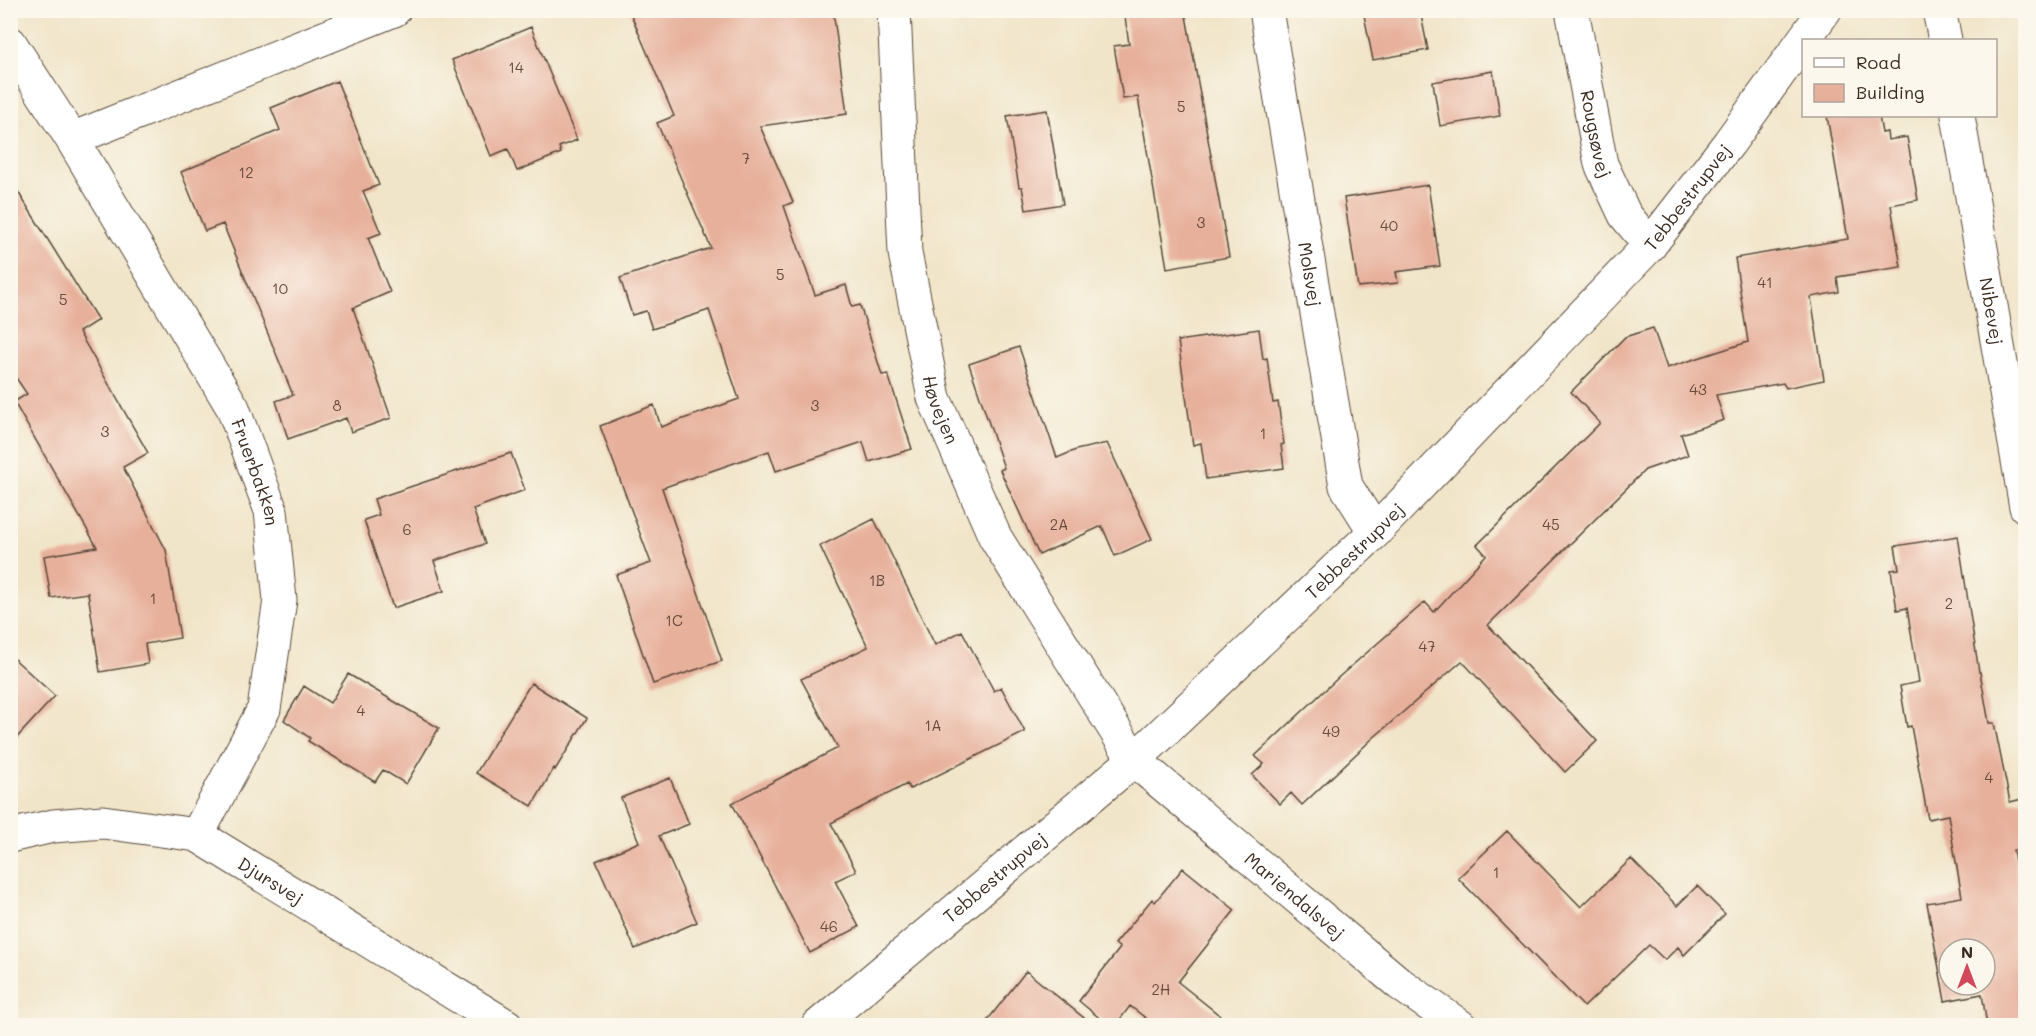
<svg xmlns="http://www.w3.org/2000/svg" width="2036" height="1036" viewBox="0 0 2036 1036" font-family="Mali,sans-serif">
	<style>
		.building { fill: #e7b09b; fill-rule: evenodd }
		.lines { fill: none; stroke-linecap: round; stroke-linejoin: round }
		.street-casing { stroke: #564638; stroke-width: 35 }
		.secondary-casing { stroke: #564638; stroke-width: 35 }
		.street { stroke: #fff; stroke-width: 33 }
		.secondary { stroke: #fff; stroke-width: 33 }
		.labels { text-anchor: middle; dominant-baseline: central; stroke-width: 4.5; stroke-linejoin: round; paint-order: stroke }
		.number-label { font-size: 15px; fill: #664c3d }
		.street-label { font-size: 18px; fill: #3b2a1e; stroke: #fbf7ec }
	</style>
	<rect width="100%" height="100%" fill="#fbf7ec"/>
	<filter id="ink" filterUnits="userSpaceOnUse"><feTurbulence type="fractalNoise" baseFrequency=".0167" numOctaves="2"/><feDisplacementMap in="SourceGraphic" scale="12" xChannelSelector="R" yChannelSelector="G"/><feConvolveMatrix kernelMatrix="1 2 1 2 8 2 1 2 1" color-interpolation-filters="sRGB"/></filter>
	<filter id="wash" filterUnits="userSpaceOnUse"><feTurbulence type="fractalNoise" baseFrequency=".008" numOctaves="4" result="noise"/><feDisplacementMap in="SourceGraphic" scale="24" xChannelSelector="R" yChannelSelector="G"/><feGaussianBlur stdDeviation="1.35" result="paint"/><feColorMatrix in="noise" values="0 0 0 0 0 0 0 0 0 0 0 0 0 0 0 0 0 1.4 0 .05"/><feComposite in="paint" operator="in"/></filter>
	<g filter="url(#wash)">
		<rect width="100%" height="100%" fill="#f1e5c9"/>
		<g id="blocks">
			<path class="building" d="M629,10H833L847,114L760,126L793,202L784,206L815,295L846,285L852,307L860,305L882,375L888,374L912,449L869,462L863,442L776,471L769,451L662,488L722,661L653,684L616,575L651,563L600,426L654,405L661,427L739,399L709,310L652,329L646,311L632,315L620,278L711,248L657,123L674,116Z
				M1124,10H1185L1229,257L1167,268L1138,97L1123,99L1114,46L1129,44Z
				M1363,10H1420L1428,50L1373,60Z
				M531,27L577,140L559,147L561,153L517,171L508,149L491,156L452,60Z
				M1493,71L1500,116L1440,126L1433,82Z
				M337,81L379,185L363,191L381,233L368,238L390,292L353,308L391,418L351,432L346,418L288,439L276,401L293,395L223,224L205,231L181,172L280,130L271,108Z
				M1047,110L1063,204L1026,210L1022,187H1019L1007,116Z
				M1827,116H1879L1882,133L1887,132L1888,140L1907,137L1918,200L1891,205L1901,267L1837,277L1839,292L1811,297L1824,380L1786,388L1783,383L1716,395L1724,420L1681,434L1688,455L1645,470L1488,625L1597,741L1565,772L1462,661L1372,739L1302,805L1291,793L1280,804L1252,775L1264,764L1255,756L1340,676L1425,602L1434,612L1486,555L1477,545L1600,423L1571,392L1625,337L1653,328L1667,368L1748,342L1735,258L1848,239Z
				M10,179L98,320L79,332L148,453L123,467L166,550L180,638L145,644L148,664L100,672L88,593L51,598L44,556L97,547L14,402L27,394L10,369Z
				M1428,185L1440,266L1396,272L1398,283L1358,287L1344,198Z
				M1259,329L1263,359L1267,358L1273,403L1278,402L1284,444L1281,445L1284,468L1206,479L1201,443L1193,445L1178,341Z
				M1019,347L1057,458L1076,450L1107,443L1152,539L1115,556L1102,526L1039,555L1000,470L1004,468L969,364Z
				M511,453L525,490L473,509L485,544L434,561L444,591L393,608L364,520L379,515L374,499Z
				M874,519L935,645L962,631L994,691L1001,687L1025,732L910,789L907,784L831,823L856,871L835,881L859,927L810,953L732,803L838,748L801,679L868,647L820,546Z
				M1958,536L1979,672H1980L1989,723H1994L2010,802L2022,799L2025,819V848L2013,850L2025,918V1026H1987L1982,994L1945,1001L1927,903L1962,897L1948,815L1928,819L1911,726L1907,727L1900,686L1919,682L1907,608L1897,610L1891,570L1899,569L1895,546ZM1949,949H1985V985H1949Z
				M10,655L55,696L10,745Z
				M348,674L439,728L406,784L383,770L375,782L308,741L310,738L284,720L304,686L330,703Z
				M531,683L587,718L555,770L554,768L532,806L476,773Z
				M670,778L689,824L659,836L697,922L635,949L596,861L639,842L621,798Z
				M1507,831L1581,907L1631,859L1677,906L1697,886L1725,914L1684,955L1678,947L1665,960L1649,945L1584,1007L1458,878Z
				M1183,868L1235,910L1178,982L1233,1026H1156L1130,1006L1115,1026H1109L1079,1001L1120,948L1115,944L1152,899L1155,902Z
				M1026,971L1094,1026H983Z"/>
		</g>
	</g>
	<g filter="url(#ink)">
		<use href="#blocks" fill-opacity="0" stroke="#564638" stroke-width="1.5"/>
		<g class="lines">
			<g class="street-casing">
				<g id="street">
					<path id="s1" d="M894,10L905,253L934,398L995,537L1134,760L1400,984L1460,1026"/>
					<path id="s2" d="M1266,10L1346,486L1375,532"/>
					<path id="s3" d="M1572,10L1601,164L1625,215L1650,245"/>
					<path d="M1939,10L1945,40"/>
					<path id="s4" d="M10,43L72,139L233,408L271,511L280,600L264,709L197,835"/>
					<path id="s5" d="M1958,116L2026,507"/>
					<path d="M72,139L394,10"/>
					<path id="s6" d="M10,836L53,826L103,822L197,835L507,1026"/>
				</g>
			</g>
			<g class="secondary-casing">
				<g id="secondary">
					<path id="s7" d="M818,1026L1134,760L1375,532L1650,245L1729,143L1825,10"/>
				</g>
			</g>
			<use href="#street" class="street"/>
			<use href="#secondary" class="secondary"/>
		</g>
	</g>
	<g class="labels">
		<g class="number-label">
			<text x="516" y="67">14</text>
			<text x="1181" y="106">5</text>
			<text x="746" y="158">7</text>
			<text x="246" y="172">12</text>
			<text x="1201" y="222">3</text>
			<text x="1389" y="225">40</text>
			<text x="780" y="274">5</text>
			<text x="1765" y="282">41</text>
			<text x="280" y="288">10</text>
			<text x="63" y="299">5</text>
			<text x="1698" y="389">43</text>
			<text x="337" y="405">8</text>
			<text x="815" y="405">3</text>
			<text x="105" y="431">3</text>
			<text x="1263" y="433">1</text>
			<text x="1059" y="524">2A</text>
			<text x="1551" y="524">45</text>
			<text x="407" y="529">6</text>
			<text x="877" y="580">1B</text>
			<text x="153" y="598">1</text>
			<text x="1949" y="603">2</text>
			<text x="674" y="620">1C</text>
			<text x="1427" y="646">47</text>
			<text x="361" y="710">4</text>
			<text x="933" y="725">1A</text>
			<text x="1331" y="731">49</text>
			<text x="1989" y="777">4</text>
			<text x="1496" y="872">1</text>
			<text x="829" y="926">46</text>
			<text x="1161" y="989">2H</text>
		</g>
		<g class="street-label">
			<text stroke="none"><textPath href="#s3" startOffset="126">Rougsøvej</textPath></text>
			<text stroke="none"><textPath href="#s7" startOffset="1203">Tebbestrupvej</textPath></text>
			<text stroke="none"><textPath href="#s2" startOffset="268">Molsvej</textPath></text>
			<text stroke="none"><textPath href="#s5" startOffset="198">Nibevej</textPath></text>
			<text stroke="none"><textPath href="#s1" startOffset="404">Høvejen</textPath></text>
			<text stroke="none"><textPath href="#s4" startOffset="496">Fruerbakken</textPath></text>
			<text stroke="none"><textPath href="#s7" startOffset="717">Tebbestrupvej</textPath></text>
			<text stroke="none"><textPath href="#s7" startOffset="231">Tebbestrupvej</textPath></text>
			<text stroke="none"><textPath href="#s6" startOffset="276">Djursvej</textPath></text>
			<text stroke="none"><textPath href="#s1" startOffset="1016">Mariendalsvej</textPath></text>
		</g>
	</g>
	<rect width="2036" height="1036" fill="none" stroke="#fbf7ec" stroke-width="36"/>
	<rect x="1802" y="39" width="195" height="78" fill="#fbf7ec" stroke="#aea59a" stroke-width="1.5"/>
	<rect x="1814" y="58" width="30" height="9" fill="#ffffff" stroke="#aea59a" stroke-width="1.5"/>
	<text x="1856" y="69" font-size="18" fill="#3b2a1e">Road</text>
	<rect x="1814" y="84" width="30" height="18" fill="#e7b09b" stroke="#aea59a" stroke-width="1.5"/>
	<text x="1856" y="99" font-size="18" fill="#3b2a1e">Building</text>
	<g transform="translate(1967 967)"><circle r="28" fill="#fbf7ec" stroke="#aea59a" stroke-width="1.5"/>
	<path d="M0-4.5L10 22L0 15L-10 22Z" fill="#d1495b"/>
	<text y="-9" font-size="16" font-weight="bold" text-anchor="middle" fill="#3b2a1e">N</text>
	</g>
</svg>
